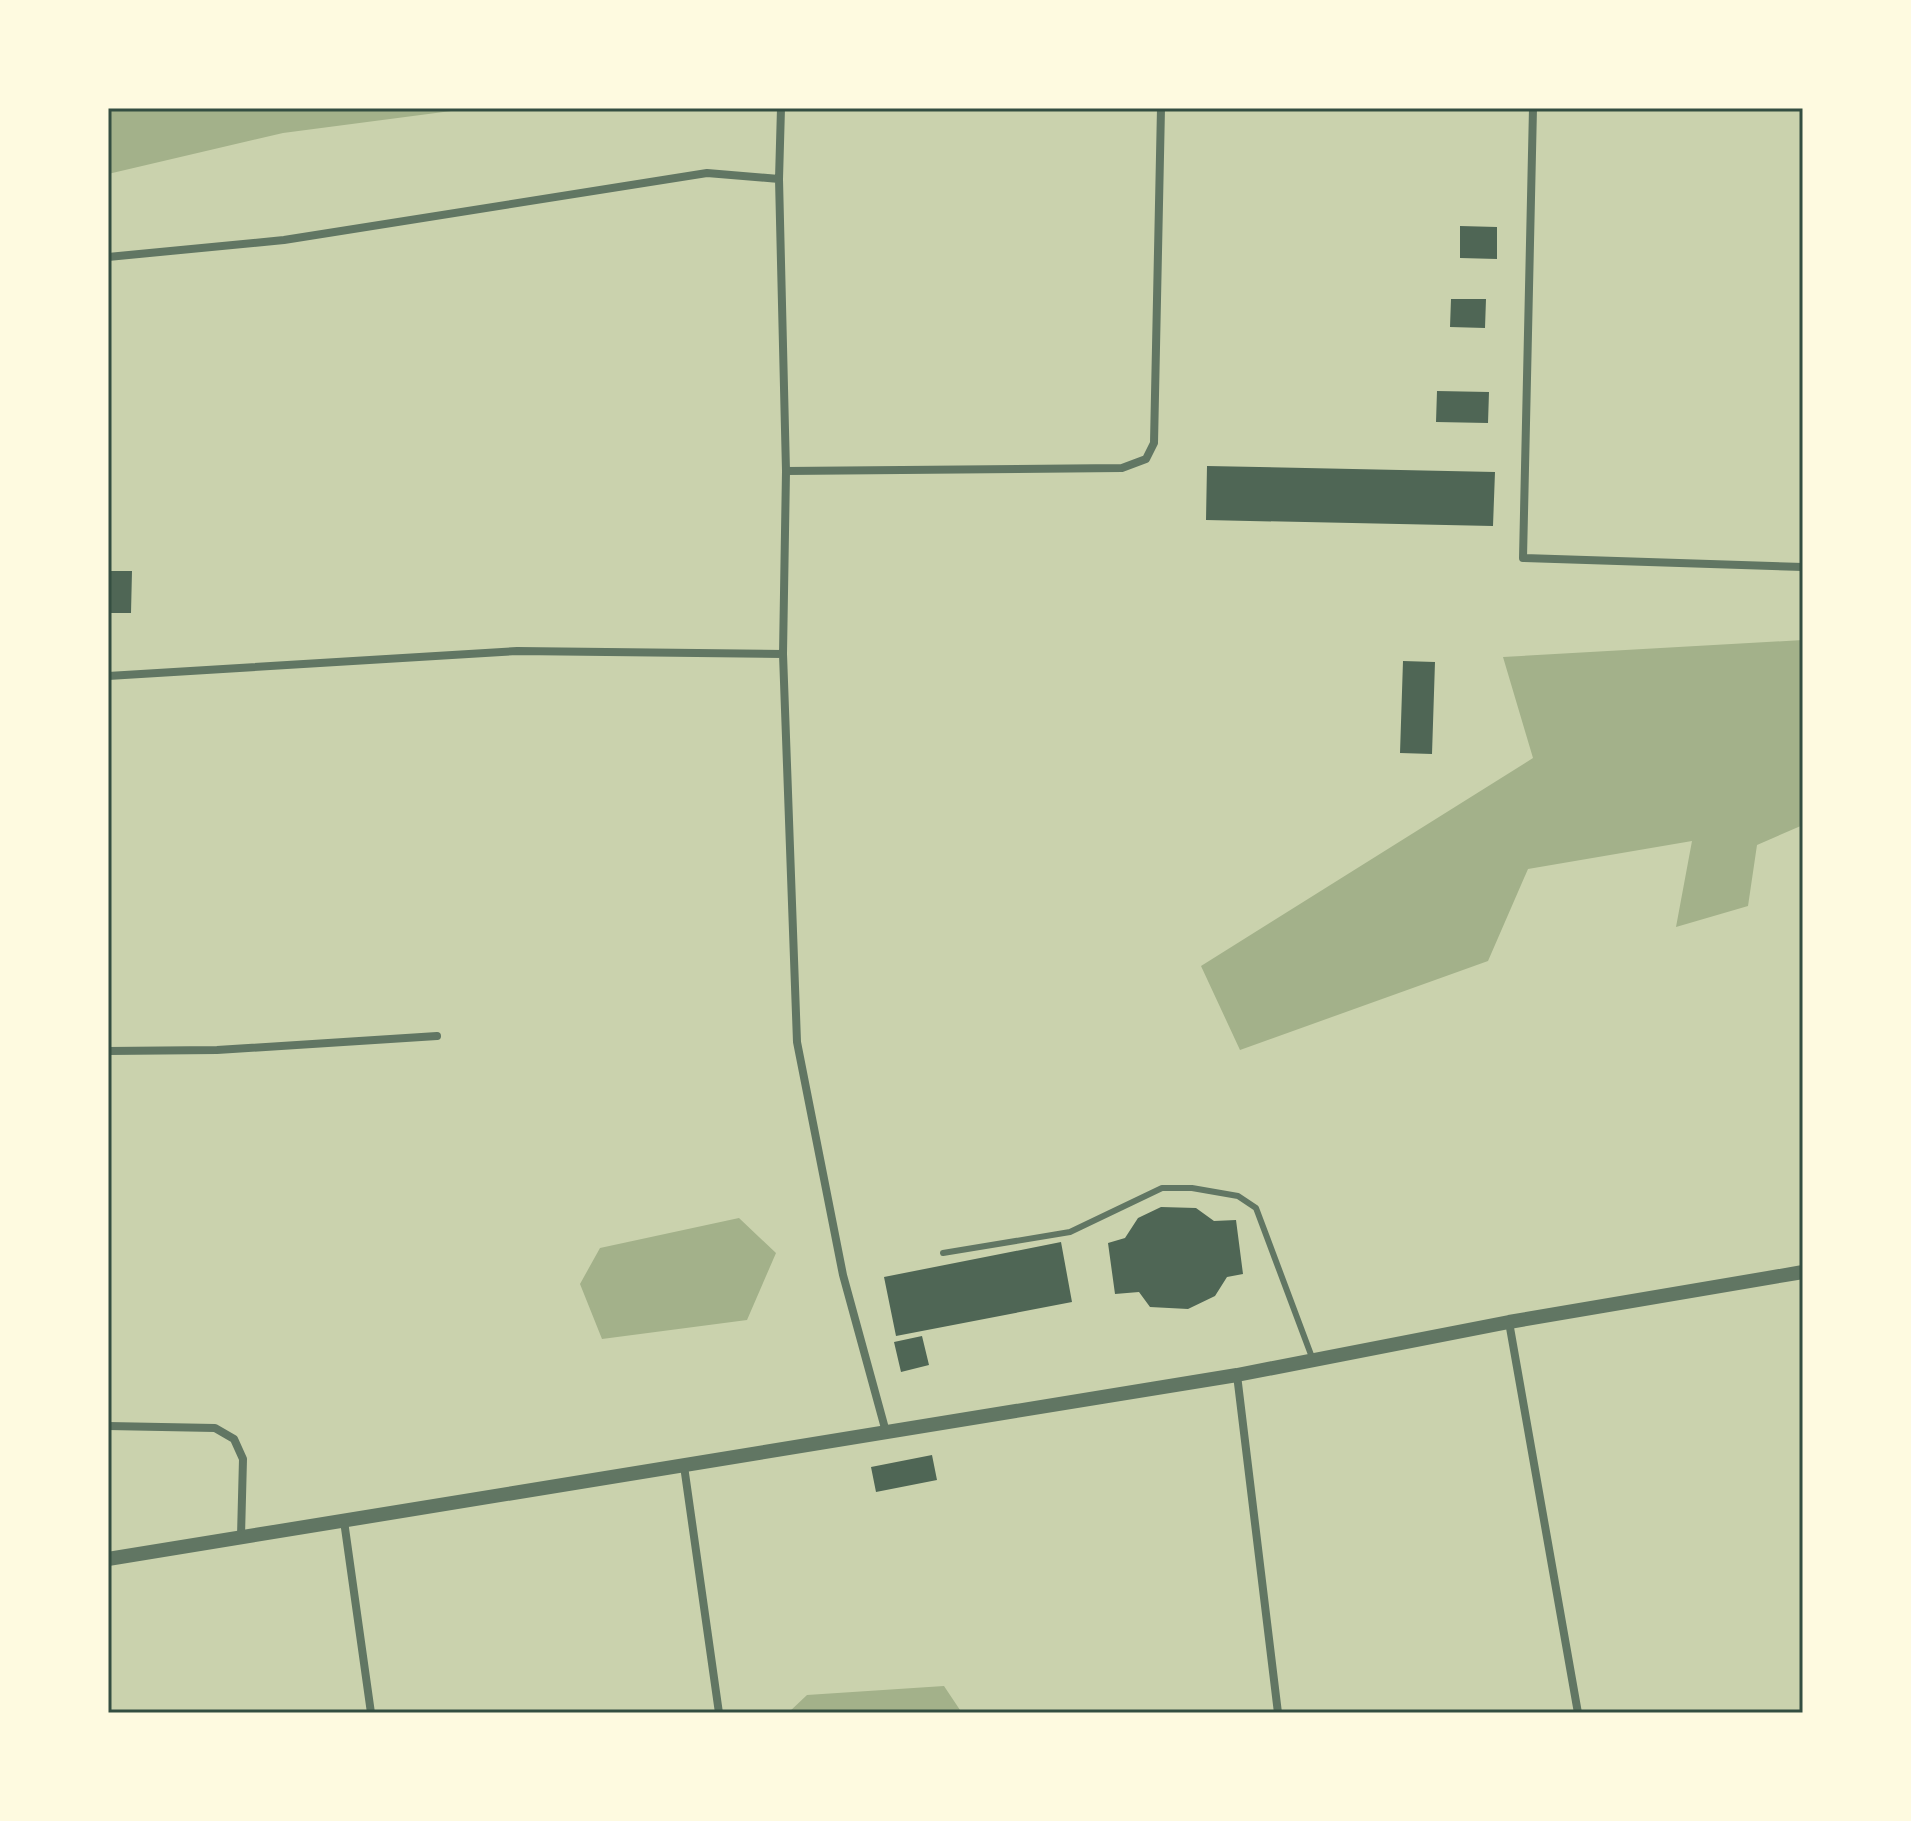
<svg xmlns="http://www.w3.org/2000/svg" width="1911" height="1821" viewBox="0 0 1911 1821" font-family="'Alegreya Sans',sans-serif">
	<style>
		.green { fill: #cad2ad }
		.water { fill: #a3b18a }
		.building { fill: #4f6655 }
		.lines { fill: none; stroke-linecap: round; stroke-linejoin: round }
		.service { stroke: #617663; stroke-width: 6 }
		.minor { stroke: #617663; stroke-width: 8 }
		.tertiary { stroke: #617663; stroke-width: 14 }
		.neatline { fill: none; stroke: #344e41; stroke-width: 3 }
	</style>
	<rect width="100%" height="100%" fill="#e9edc9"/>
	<path class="green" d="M108,108H1803V1713H108Z"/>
	<path class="water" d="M108,108H474L283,133L108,174Z
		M1803,640V825L1757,845L1748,906L1676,927L1692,841L1528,869L1488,961L1240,1050L1201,966L1533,758L1503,657Z
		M739,1218L776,1253L747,1320L602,1339L580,1284L600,1248Z
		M944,1686L962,1713H788L807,1695Z"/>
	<path class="building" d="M1460,226L1497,227V259L1460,258Z
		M1451,299H1486L1485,328L1450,327Z
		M1437,391L1489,392L1488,423L1436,422Z
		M1207,466L1495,472L1493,526L1206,520Z
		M108,571H132L131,613H108Z
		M1403,661L1435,662L1432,754L1400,753Z
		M1161,1207L1196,1208L1214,1221L1236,1220L1243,1274L1227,1277L1215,1296L1188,1309L1150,1307L1139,1292L1115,1294L1108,1243L1125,1238L1138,1218Z
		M1061,1242L1072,1302L896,1336L884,1277Z
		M922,1336L929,1365L901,1372L894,1342Z
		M932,1455L937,1480L876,1492L871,1467Z"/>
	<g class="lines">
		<path class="service" d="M943,1253L1070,1232L1162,1188H1192L1238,1196L1256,1208L1313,1360"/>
		<path class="minor" d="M781,108L779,179L786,471L783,654L797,1042L843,1275L886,1432
			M1533,108L1523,558L1803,567
			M108,257L284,240L707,173L779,179
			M786,471L1122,468L1146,459L1154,443L1161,108
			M108,676L517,651L783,654
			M108,1051L217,1050L437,1036
			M1509,1322L1578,1713
			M1237,1375L1278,1713
			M108,1426L215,1428L234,1439L243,1459L241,1536
			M684,1466L719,1713
			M344,1521L371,1713"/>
		<path class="tertiary" d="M108,1559L1237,1375L1509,1322L1803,1272"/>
	</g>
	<rect width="1911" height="1821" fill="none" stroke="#fefae0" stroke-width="220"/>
	<rect x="110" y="110" width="1691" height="1601" class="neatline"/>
</svg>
